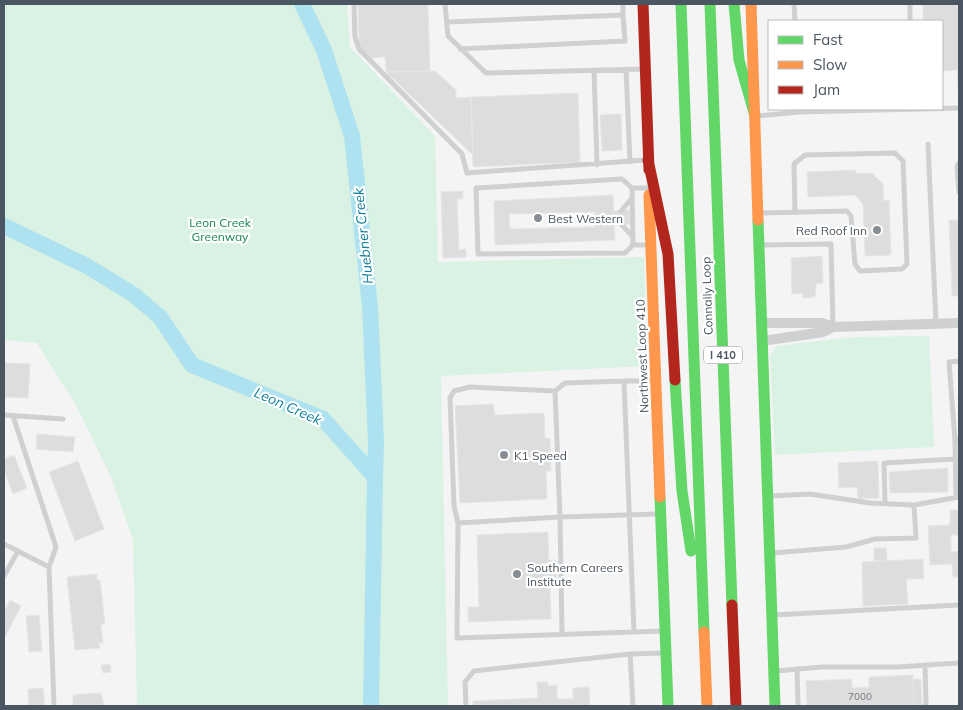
<svg xmlns="http://www.w3.org/2000/svg" width="963" height="710" viewBox="0 0 963 710" font-family="Mulish,sans-serif">
	<style>
		.green { fill: #d9f2e3 }
		.lines { fill: none; stroke-linecap: round; stroke-linejoin: round }
		.river { stroke: #aee2f0; stroke-width: 16 }
		.building { fill: #ddddde; stroke: #e5e6e7; fill-rule: evenodd }
		.lane { stroke: #ced0d2; stroke-width: 5 }
		.street { stroke: #ced0d2; stroke-width: 10 }
		.fast { stroke: #63d668; stroke-width: 11 }
		.slow { stroke: #ff974d; stroke-width: 11 }
		.jam { stroke: #b3261e; stroke-width: 11 }
		.poi-dot { fill: #868d94; stroke: #fff; stroke-width: 2 }
		.labels { text-anchor: middle; dominant-baseline: central; stroke-width: 4.5; stroke-linejoin: round; paint-order: stroke }
		.number-label { font-size: 10px; fill: #707881 }
		.shield { fill: #fff; stroke: #808990; stroke-width: 1 }
		.shield-label { font-size: 11px; font-weight: bold; fill: #4a5661 }
		.poi-label { font-size: 12px; fill: #4a5661; stroke: #fff; text-anchor: start }
		.park-label { font-size: 12px; fill: #17864f; stroke: #fff }
		.street-label { font-size: 12px; fill: #4a5661; stroke: #fff }
		.water-label { font-size: 14px; font-style: italic; fill: #0c7c9b; stroke: #fff }
	</style>
	<rect width="100%" height="100%" fill="#f4f4f4"/>
	<path class="green" d="M4,4H347L350,47L435,136L438,262L644,257L647,366L441,376L448,706H137L133,540L111,477L77,407L37,343L4,340Z
		M929,336L934,447L775,455L770,356L776,346L854,337Z"/>
	<g class="lines">
		<path class="river" d="M302,4L324,50L352,136L370,307L376,441L375,477
			M4,226L87,266L134,295L160,317L192,365L323,419L375,477L371,706"/>
	</g>
	<path class="building" d="M358,4H428L430,71L386,72L385,57L372,58L359,46Z
		M923,4H959V103L957,70L942,71V21H923Z
		M430,71H435L456,90V98L471,97L473,155L386,72Z
		M578,93L580,162L473,167L471,97Z
		M621,114L622,150L602,151L600,115Z
		M856,170V174L872,173L883,184L884,201L889,200L891,255L865,256L863,204L855,195L808,197L807,172Z
		M463,191V199H457L459,250L466,249V257L443,258L441,192Z
		M613,195L615,240L495,245L494,201ZM595,212V227L510,229L509,214Z
		M629,210L630,224L614,225V211Z
		M949,220H959V296H952Z
		M822,256L823,283L816,284L815,297L803,298L802,293L792,294L791,258Z
		M4,363L30,364L28,398L4,397Z
		M493,404L495,415L544,413L545,438H550L551,471H546L547,499L460,503L455,406Z
		M37,434L75,437L73,452L36,449Z
		M14,455L27,488L13,494L4,470V459Z
		M78,461L104,529L75,541L49,472Z
		M878,461L879,498L858,499L857,487L839,488L838,463Z
		M948,468V492L890,493L889,472Z
		M950,510H959V535H951V552L959,551V577H953L952,564L930,565L928,526L950,525Z
		M548,532L549,560H556L557,587H550L551,619L468,622V607H479L477,535Z
		M874,548H886L887,561H874Z
		M923,559L924,579H906L908,604L863,606L862,562Z
		M97,574V580H100L105,624L101,625L103,643H99L100,648L75,650L67,577Z
		M10,600L21,606L5,637L4,612Z
		M39,615L42,651L29,652L26,616Z
		M110,664L111,672L103,673L101,665Z
		M913,675L914,706H804L807,704L806,681L852,679V688L869,687V677Z
		M913,679H921L922,706H914Z
		M537,682H548V686L557,685V699H573V688L589,687L590,706H473V701L538,698Z
		M43,688L45,706H29L28,689Z
		M101,693L104,706H73V695Z"/>
	<g class="lines">
		<path class="lane" d="M354,4L355,37L359,49L462,154L467,173L645,160
			M445,4L448,36L486,73L645,69
			M623,4V15
			M794,4L795,21
			M910,4V21
			M447,22L623,15L625,41L460,49
			M626,69L630,162
			M594,70L597,165
			M757,116L799,112L959,108
			M928,144L936,324
			M959,163L957,166L959,192
			M632,188L633,245
			M621,211L632,198
			M761,213L847,211L851,216L855,264L860,271L902,269L907,264L903,161L895,153L805,155L794,164L795,212
			M622,225L633,237
			M648,245H633L625,253L478,254L476,188L622,179L632,188H649
			M760,245L831,244L833,326
			M624,381L565,383L555,391L560,517L458,523L457,638L634,632L624,381H654
			M4,415L63,419
			M13,416L56,547L49,567L54,706
			M955,440L949,362L959,361
			M770,496L810,494L870,503L914,505
			M956,497L955,440H959
			M885,502L884,463L955,459
			M458,523L454,506L450,398L454,391L470,387L555,391
			M4,544L49,567
			M772,553L846,547L875,539L916,538L914,505L959,497
			M4,576L18,551
			M774,615L959,605
			M634,632L663,631
			M562,633L560,517L658,514
			M630,654L633,706
			M925,665L926,706
			M797,669L798,706
			M776,671L822,667H897L959,663
			M466,706L465,682L474,671L630,654L663,653"/>
		<path class="street" d="M761,323H822L833,327L959,323
			M762,341L823,332L833,327"/>
		<path class="fast" d="M681,4L704,632
			M710,4L732,605
			M734,4L739,60L755,116
			M758,220L775,706
			M675,380L682,491L691,551
			M660,497L668,706"/>
		<path class="slow" d="M751,4L758,220
			M649,195L660,497
			M704,632L707,706"/>
		<path class="jam" d="M643,4L649,170
			M648,160L668,254L675,380
			M732,605L736,706"/>
	</g>
	<g class="poi-dot">
		<circle cx="538" cy="218" r="5"/>
		<circle cx="877" cy="230" r="5"/>
		<circle cx="504" cy="455" r="5"/>
		<circle cx="517" cy="574" r="5"/>
	</g>
	<g class="labels">
		<g class="number-label">
			<text x="860" y="696">7000</text>
		</g>
		<rect class="shield" x="704" y="346.5" width="38" height="17" rx="4"/>
		<g class="shield-label">
			<text x="723" y="355">I 410</text>
		</g>
		<g class="poi-label">
			<text x="548" y="218">Best Western</text>
			<text x="867" y="230" text-anchor="end">Red Roof Inn</text>
			<text x="514" y="455">K1 Speed</text>
			<text x="527" y="567">Southern Careers<tspan x="527" dy="14">Institute</tspan></text>
		</g>
		<g class="park-label">
			<text x="220" y="222">Leon Creek<tspan x="220" dy="14">Greenway</tspan></text>
		</g>
		<g class="street-label">
			<text transform="translate(707 296) rotate(-92)">Connally Loop</text>
			<text transform="translate(642 356) rotate(-92)">Northwest Loop 410</text>
		</g>
		<g class="water-label">
			<text transform="translate(363 236) rotate(-96)">Huebner Creek</text>
			<text transform="translate(288 406) rotate(24)">Leon Creek</text>
		</g>
	</g>
	<rect width="963" height="710" fill="none" stroke="#4a5661" stroke-width="10"/>
	<rect x="768" y="20" width="175" height="90" fill="#ffffff" stroke="#b7bbc0"/>
	<rect x="778" y="36" width="25" height="8" fill="#63d668" stroke="#b7bbc0"/>
	<text x="813" y="45" font-size="15" fill="#4a5661">Fast</text>
	<rect x="778" y="61" width="25" height="8" fill="#ff974d" stroke="#b7bbc0"/>
	<text x="813" y="70" font-size="15" fill="#4a5661">Slow</text>
	<rect x="778" y="86" width="25" height="8" fill="#b3261e" stroke="#b7bbc0"/>
	<text x="813" y="95" font-size="15" fill="#4a5661">Jam</text>
</svg>
